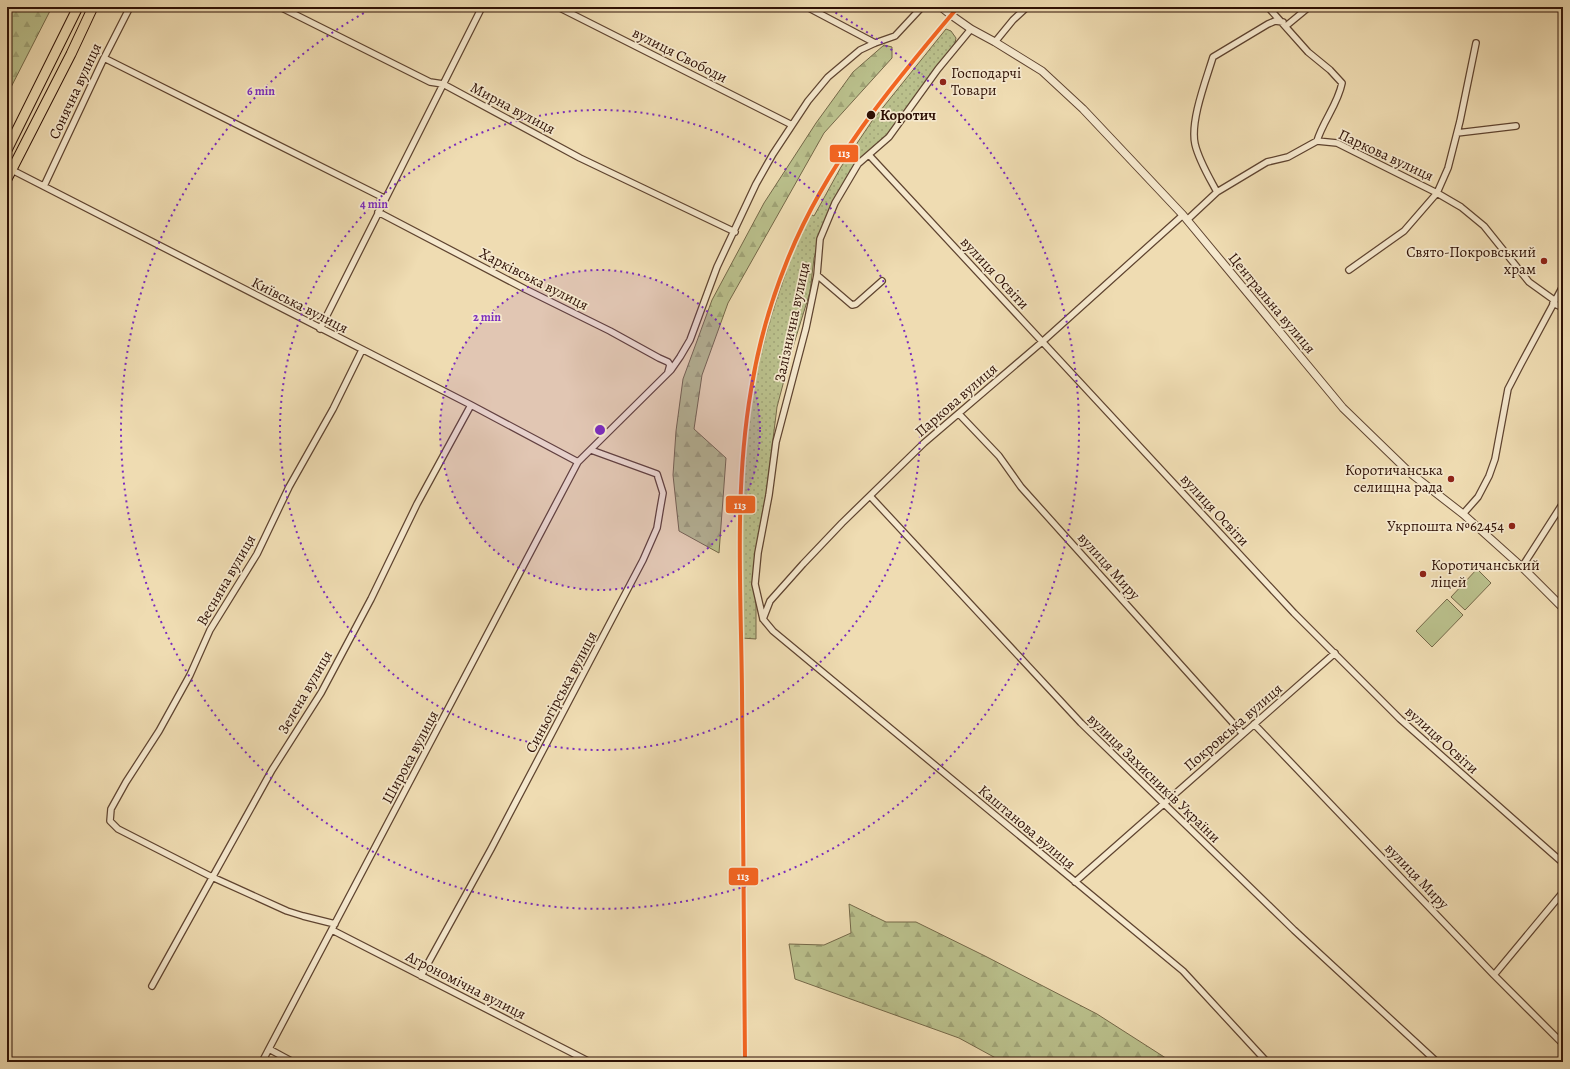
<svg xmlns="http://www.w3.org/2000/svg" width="1570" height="1069" viewBox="0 0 1570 1069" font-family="Alegreya,serif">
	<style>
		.grass { fill: url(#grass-dots); stroke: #746848 }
		.forest { fill: url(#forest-firs); stroke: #746848 }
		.pitch { fill: #bac08c; stroke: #746848 }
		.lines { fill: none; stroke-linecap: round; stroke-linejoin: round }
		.minor-casing { stroke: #5f4430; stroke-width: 8 }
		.tertiary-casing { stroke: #5f4430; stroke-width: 9 }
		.trunk-casing { stroke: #2f1105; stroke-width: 11 }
		.minor { stroke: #f5e8cd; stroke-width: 5.5 }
		.tertiary { stroke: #f5e8cd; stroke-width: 7 }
		.trunk { stroke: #efdcb2; stroke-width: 9 }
		.rail-1-casing { stroke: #f5e8cd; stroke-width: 7 }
		.rail-1 { stroke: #f26522; stroke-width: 4 }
		.ring { fill: none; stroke: #7b2cbf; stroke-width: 2; stroke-dasharray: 2 4 }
		.poi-dot { fill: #8f2418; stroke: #f5e8cd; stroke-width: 1.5 }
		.stop-dot { fill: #2f1105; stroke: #f5e8cd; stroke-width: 1.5 }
		.labels { text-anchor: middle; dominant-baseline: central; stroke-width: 3.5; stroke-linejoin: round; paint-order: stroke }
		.street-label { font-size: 15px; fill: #2f1105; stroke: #f5e8cd }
		.poi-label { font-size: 15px; fill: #2f1105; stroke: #f5e8cd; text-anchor: end }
		.stop-label { font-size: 15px; font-weight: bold; fill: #2f1105; stroke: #f5e8cd; text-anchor: start }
		.centre { fill: #7b2cbf; stroke: #f5e8cd; stroke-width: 2 }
		.ring-label { font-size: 12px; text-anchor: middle; font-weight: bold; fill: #7b2cbf; stroke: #f5e8cd; stroke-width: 3.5; stroke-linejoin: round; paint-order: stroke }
		.line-badge { stroke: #f5e8cd; stroke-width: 1.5 }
		.badge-label { font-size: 11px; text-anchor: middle; font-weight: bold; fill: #fff }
	</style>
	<defs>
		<pattern id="grass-dots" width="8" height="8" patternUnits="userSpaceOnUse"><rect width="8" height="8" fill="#bac08c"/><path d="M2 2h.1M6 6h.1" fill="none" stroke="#a0a477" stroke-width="1.8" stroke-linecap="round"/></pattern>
		<pattern id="forest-firs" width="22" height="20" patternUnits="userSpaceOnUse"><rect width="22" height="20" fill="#bac08c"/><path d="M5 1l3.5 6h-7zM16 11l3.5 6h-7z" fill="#a0a477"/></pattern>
	</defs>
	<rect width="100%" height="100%" fill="#efdcb2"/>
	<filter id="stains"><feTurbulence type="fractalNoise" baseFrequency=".005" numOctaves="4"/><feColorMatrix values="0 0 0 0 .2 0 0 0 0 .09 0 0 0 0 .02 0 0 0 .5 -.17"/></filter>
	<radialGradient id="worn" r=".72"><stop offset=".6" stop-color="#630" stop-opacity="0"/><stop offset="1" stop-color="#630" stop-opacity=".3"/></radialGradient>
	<path class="grass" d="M946,29L951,31L956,38L955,43L889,133L865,157L827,219L814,258L810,292L792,350L777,407L756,576V639L742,638C742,543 738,446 761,354C767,328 775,303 784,278C791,257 798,234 810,214L814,216L841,167L872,121Z"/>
	<path class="forest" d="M7,7H52L7,95Z
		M884,45L892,47V58L824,133L728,303L702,375L694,429L726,458L719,553L679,531L673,475L676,431L683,379L712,300L764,203L816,123L853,72Z
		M849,904L886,922H916L985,956L1097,1014L1172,1062H1003L959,1038L795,979L789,944L824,945L851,933Z"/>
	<path class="pitch" d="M1477,569L1491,583L1465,610L1451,597Z
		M1447,599L1463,615L1432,647L1416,631Z"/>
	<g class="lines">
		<g class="minor-casing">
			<path id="minor" d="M280,7L430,82L443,84L580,158L735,232
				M558,7L792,125
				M807,7L875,43
				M1268,7L1308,52L1330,70L1342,83C1338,104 1323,121 1317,141
				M1286,26L1309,7
				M971,29L938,69L889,137L858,164L835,203L820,239L817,275L806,328L776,442L769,495L758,553L755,584L763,619L773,631L1183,971L1267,1062
				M995,42L1013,20L1027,7
				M104,58L384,198
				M1457,133L1516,126
				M869,155L1294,613L1400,719L1563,863
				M12,170L471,405L578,462
				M44,186L104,58L130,7
				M1217,192C1209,177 1199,161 1195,144C1190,121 1206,80 1213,57L1268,24L1275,21L1283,22
				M378,212L525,289L610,331L659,358L668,362L670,365L668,372
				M1187,220L1217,192L1267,162L1288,157L1317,141L1337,143L1437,193L1461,207L1484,226L1529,282L1554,300
				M1349,270L1404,231L1437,193L1448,168L1460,121L1476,43
				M817,275L852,305L856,304L882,281
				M1553,303L1563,308
				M320,329L482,7
				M959,414L999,456L1021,487L1242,733
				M870,496L1081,723L1294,930L1437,1062
				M1463,514L1478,497L1489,476L1495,459L1508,389L1521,364L1563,286
				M1522,567L1563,503
				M763,619L770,601L803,564L842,523L924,443L1042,342L1183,215
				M1254,724L1494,975L1563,1044
				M1075,882L1335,653
				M335,924L303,916L287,911L212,877L118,829L110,821L111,809L126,782L159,731L190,675L210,630L257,554L289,487L333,409L362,350
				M332,930L590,1062
				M1494,975L1563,892
				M421,976L491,849L643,560L657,528L660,510L663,493L657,474L591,450
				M152,986L272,770L321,693L371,599L417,504L471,405
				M269,1049L293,1062
				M262,1062L578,462L671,370L680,357L690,340L717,267L756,184L773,154L808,101L828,77L860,50L875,43L895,36L922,7"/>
		</g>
		<g class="tertiary-casing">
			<path id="tertiary" d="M941,7L951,15L971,29L995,42L1042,71L1083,109L1183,215L1343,408L1409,472L1463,514L1522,567L1563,608"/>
		</g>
		<g class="trunk-casing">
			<path id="trunk" d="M7,150L78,7
				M7,179L71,54L93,7"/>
		</g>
		<use href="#minor" class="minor"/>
		<use href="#tertiary" class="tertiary"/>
		<use href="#trunk" class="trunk"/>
		<g class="rail-1-casing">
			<path id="rail-1" d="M745,1062C744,939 743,816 742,692C741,592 734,489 751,390C758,346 770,303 787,261C825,165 892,85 958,7"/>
		</g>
		<use href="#rail-1" class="rail-1"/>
	</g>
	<circle cx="600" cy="430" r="160" fill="#7b2cbf" fill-opacity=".12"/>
	<g class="ring">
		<circle cx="600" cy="430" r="160"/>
		<circle cx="600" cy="430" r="320"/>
		<path d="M825 7A479 479 0 1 1 375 7"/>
	</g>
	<g class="poi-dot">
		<circle cx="943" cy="82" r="4"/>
		<circle cx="1544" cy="261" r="4"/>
		<circle cx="1451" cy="479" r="4"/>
		<circle cx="1512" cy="526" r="4"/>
		<circle cx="1423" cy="574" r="4"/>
	</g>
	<circle class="stop-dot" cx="871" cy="115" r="5"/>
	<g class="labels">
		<g class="street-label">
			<text transform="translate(680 55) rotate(27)">вулиця Свободи</text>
			<text transform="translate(75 91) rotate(-65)">Сонячна вулиця</text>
			<text transform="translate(513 108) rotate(28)">Мирна вулиця</text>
			<text transform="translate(1386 155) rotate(25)">Паркова вулиця</text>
			<text transform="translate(995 273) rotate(47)">вулиця Освіти</text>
			<text transform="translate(534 279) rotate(27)">Харківська вулиця</text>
			<text transform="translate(1272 303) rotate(50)">Центральна вулиця</text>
			<text transform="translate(300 305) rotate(27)">Київська вулиця</text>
			<text transform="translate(792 322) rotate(-78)">Залізнична вулиця</text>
			<text transform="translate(956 400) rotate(-41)">Паркова вулиця</text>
			<text transform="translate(1215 510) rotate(47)">вулиця Освіти</text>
			<text transform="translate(1109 566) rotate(48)">вулиця Миру</text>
			<text transform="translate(226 580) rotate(-60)">Весняна вулиця</text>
			<text transform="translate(305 692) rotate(-60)">Зелена вулиця</text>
			<text transform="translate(561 692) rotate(-62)">Синьогірська вулиця</text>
			<text transform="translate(1233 727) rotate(-41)">Покровська вулиця</text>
			<text transform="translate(1442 740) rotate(42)">вулиця Освіти</text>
			<text transform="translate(410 757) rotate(-62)">Широка вулиця</text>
			<text transform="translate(1154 778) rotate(44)">вулиця Захисників України</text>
			<text transform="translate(1027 827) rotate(40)">Каштанова вулиця</text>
			<text transform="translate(1417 876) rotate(46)">вулиця Миру</text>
			<text transform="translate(466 985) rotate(27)">Агрономічна вулиця</text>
		</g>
		<g class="poi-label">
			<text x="951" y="73" text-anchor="start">Господарчі<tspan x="951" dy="17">Товари</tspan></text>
			<text x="1536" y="252">Свято-Покровський<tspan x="1536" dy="17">храм</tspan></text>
			<text x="1443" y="470">Коротичанська<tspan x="1443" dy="17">селищна рада</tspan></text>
			<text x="1504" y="526">Укрпошта №62454</text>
			<text x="1431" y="565" text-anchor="start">Коротичанський<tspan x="1431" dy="17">ліцей</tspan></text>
		</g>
		<g class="stop-label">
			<text x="880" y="115">Коротич</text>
		</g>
	</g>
	<circle cx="600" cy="430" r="6" class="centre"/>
	<g class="ring-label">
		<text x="261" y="95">6 min</text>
		<text x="374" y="208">4 min</text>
		<text x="487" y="321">2 min</text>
	</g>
	<g class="line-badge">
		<rect x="829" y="144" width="30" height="19" rx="4" fill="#f26522"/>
		<rect x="725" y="495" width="31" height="19" rx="4" fill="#f26522"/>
		<rect x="728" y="867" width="31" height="19" rx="4" fill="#f26522"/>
	</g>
	<g class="badge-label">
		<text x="844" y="157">113</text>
		<text x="740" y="509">113</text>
		<text x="743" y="880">113</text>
	</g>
	<rect width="1570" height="1069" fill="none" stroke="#efdcb2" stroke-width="24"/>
	<rect x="8" y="8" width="1554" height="1053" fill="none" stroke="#2f1105" stroke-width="2"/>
	<rect x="12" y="12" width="1546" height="1045" fill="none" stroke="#2f1105"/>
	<rect width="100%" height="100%" filter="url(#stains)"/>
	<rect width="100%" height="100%" fill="url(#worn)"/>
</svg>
